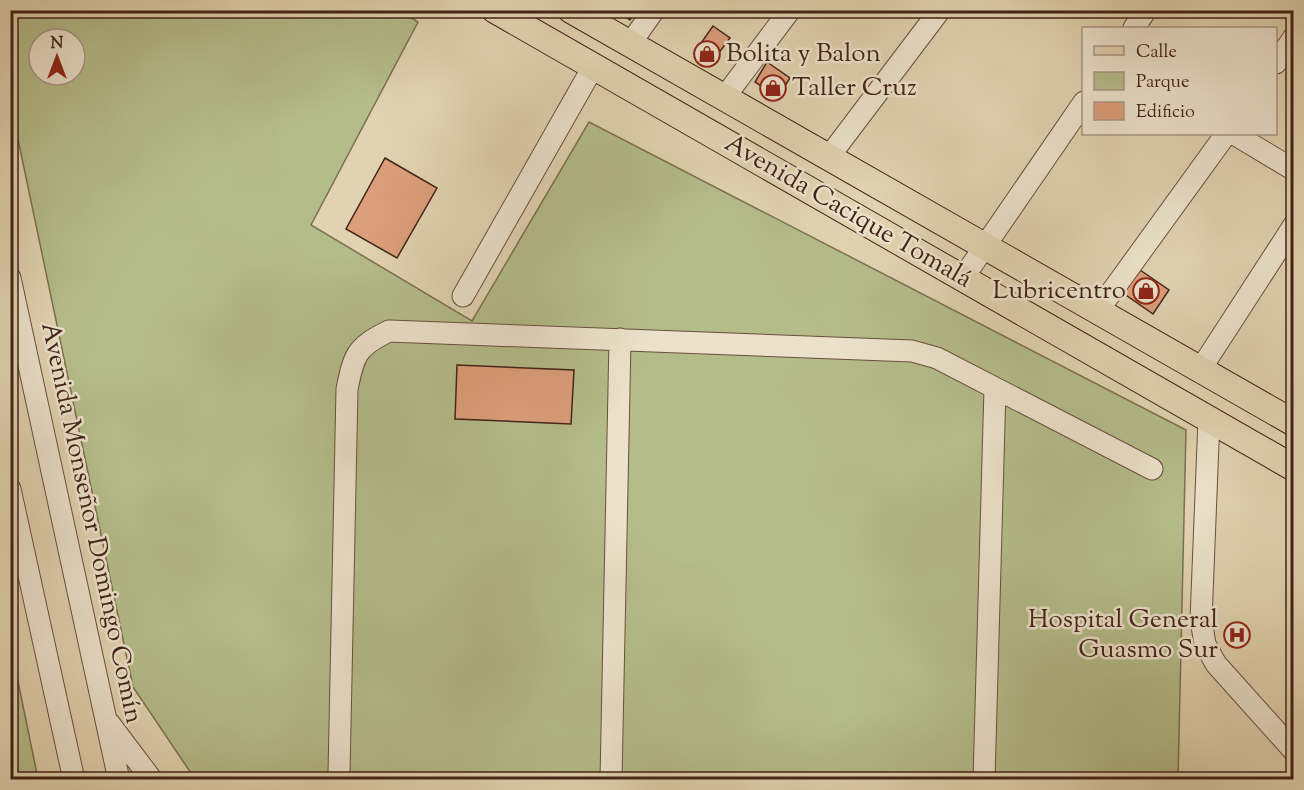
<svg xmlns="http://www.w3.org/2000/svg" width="1304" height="790" viewBox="0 0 1304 790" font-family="'Sorts Mill Goudy',serif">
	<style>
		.green { fill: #b4bc8a; stroke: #7b7050; stroke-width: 1.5; fill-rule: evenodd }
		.building { fill: #dc9f7b; stroke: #422317; stroke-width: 1.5 }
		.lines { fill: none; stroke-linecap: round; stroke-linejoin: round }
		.minor-casing { stroke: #6a4f3e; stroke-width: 23 }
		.major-casing { stroke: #422317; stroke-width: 28 }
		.minor { stroke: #ece2cc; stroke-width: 21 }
		.major { stroke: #e1d3b1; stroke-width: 26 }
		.labels { text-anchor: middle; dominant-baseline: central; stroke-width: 5; stroke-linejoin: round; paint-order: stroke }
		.poi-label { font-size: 26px; fill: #422317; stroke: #ece2cc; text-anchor: start }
		.street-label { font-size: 26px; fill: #422317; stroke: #ece2cc }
	</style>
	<rect width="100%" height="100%" fill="#e1d3b1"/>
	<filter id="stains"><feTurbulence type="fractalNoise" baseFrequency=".00333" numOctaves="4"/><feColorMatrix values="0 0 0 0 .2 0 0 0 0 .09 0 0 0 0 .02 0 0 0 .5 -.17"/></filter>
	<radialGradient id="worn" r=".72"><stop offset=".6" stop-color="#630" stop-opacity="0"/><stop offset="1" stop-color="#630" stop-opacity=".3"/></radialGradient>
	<path class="green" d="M399,10L418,22L311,225L472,321L589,122L1186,430L1178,779H195L133,687L11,106L10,11ZM39,39H75V75H39Z
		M10,647H11L38,779H11Z"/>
	<path class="building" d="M615,10H636L630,20Z
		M713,26L730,38L710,65L694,53Z
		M767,62L790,78L778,97L755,82Z
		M385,158L437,188L397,258L346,229Z
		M1140,270L1169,290L1153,314L1123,293Z
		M457,365L574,370L571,424L455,419Z"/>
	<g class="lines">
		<g class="minor-casing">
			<path id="minor" d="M1134,28L1146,10
				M630,44L654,10
				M1276,63L1294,37
				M724,98L790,10
				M1234,134L1294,170
				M828,158L940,10
				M10,278L119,780
				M963,278L1084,102
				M463,296L593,67
				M1097,312L1226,134
				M1200,370L1294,225
				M1209,419L1201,620L1205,644L1216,664L1294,751
				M10,489L74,780
				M109,723L152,780
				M339,774L347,389C354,355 356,347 389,331L912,351L937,358L1152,469
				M611,780L620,339
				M984,780L995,388"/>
		</g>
		<g class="major-casing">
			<path id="major" d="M495,10L1294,468
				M571,10L1294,423"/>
		</g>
		<use href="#minor" class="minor"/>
		<use href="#major" class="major"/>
	</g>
	<defs>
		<g id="shop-ring" transform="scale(1.35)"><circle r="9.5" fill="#ece2cc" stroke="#8f2418" stroke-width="1.5"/><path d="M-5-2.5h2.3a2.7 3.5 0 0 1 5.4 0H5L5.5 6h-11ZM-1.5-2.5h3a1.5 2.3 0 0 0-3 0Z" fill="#8f2418"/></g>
		<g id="hospital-ring" transform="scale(1.35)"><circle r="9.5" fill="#ece2cc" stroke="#8f2418" stroke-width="1.5"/><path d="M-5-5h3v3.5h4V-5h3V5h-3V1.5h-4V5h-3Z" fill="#8f2418"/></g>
	</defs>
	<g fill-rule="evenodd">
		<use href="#shop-ring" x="707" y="54"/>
		<use href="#shop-ring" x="773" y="88"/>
		<use href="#shop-ring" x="1146" y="291"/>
		<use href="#hospital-ring" x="1237" y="635"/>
	</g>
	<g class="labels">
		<g class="poi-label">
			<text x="726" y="54">Bolita y Balon</text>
			<text x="792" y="88">Taller Cruz</text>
			<text x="1126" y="291" text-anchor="end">Lubricentro</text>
			<text x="1218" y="620" text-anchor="end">Hospital General<tspan x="1218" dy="30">Guasmo Sur</tspan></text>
		</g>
		<g class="street-label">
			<text transform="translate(848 212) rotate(30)">Avenida Cacique Tomalá</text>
			<text transform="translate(91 523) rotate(78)">Avenida Monseñor Domingo Comín</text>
		</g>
	</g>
	<rect width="1304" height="790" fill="none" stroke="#e1d3b1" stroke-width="36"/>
	<rect x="12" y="12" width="1280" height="766" fill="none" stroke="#422317" stroke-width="3"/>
	<rect x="18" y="18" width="1268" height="754" fill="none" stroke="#422317" stroke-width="1.5"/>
	<rect x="1082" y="27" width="195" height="108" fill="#ece2cc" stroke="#a89684" stroke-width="1.5"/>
	<rect x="1094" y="46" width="30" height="9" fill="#e1d3b1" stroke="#a89684" stroke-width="1.5"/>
	<text x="1136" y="57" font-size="18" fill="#422317">Calle</text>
	<rect x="1094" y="72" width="30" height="18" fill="#b4bc8a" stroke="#a89684" stroke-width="1.5"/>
	<text x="1136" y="87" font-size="18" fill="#422317">Parque</text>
	<rect x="1094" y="102" width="30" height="18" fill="#dc9f7b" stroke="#a89684" stroke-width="1.5"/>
	<text x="1136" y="117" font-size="18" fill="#422317">Edificio</text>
	<g transform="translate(57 57)"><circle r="28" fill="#ece2cc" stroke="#a89684" stroke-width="1.5"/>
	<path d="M0-4.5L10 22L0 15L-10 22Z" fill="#8f2418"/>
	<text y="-9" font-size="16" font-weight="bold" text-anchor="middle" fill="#422317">N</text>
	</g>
	<rect width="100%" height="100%" filter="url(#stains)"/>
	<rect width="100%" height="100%" fill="url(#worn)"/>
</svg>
